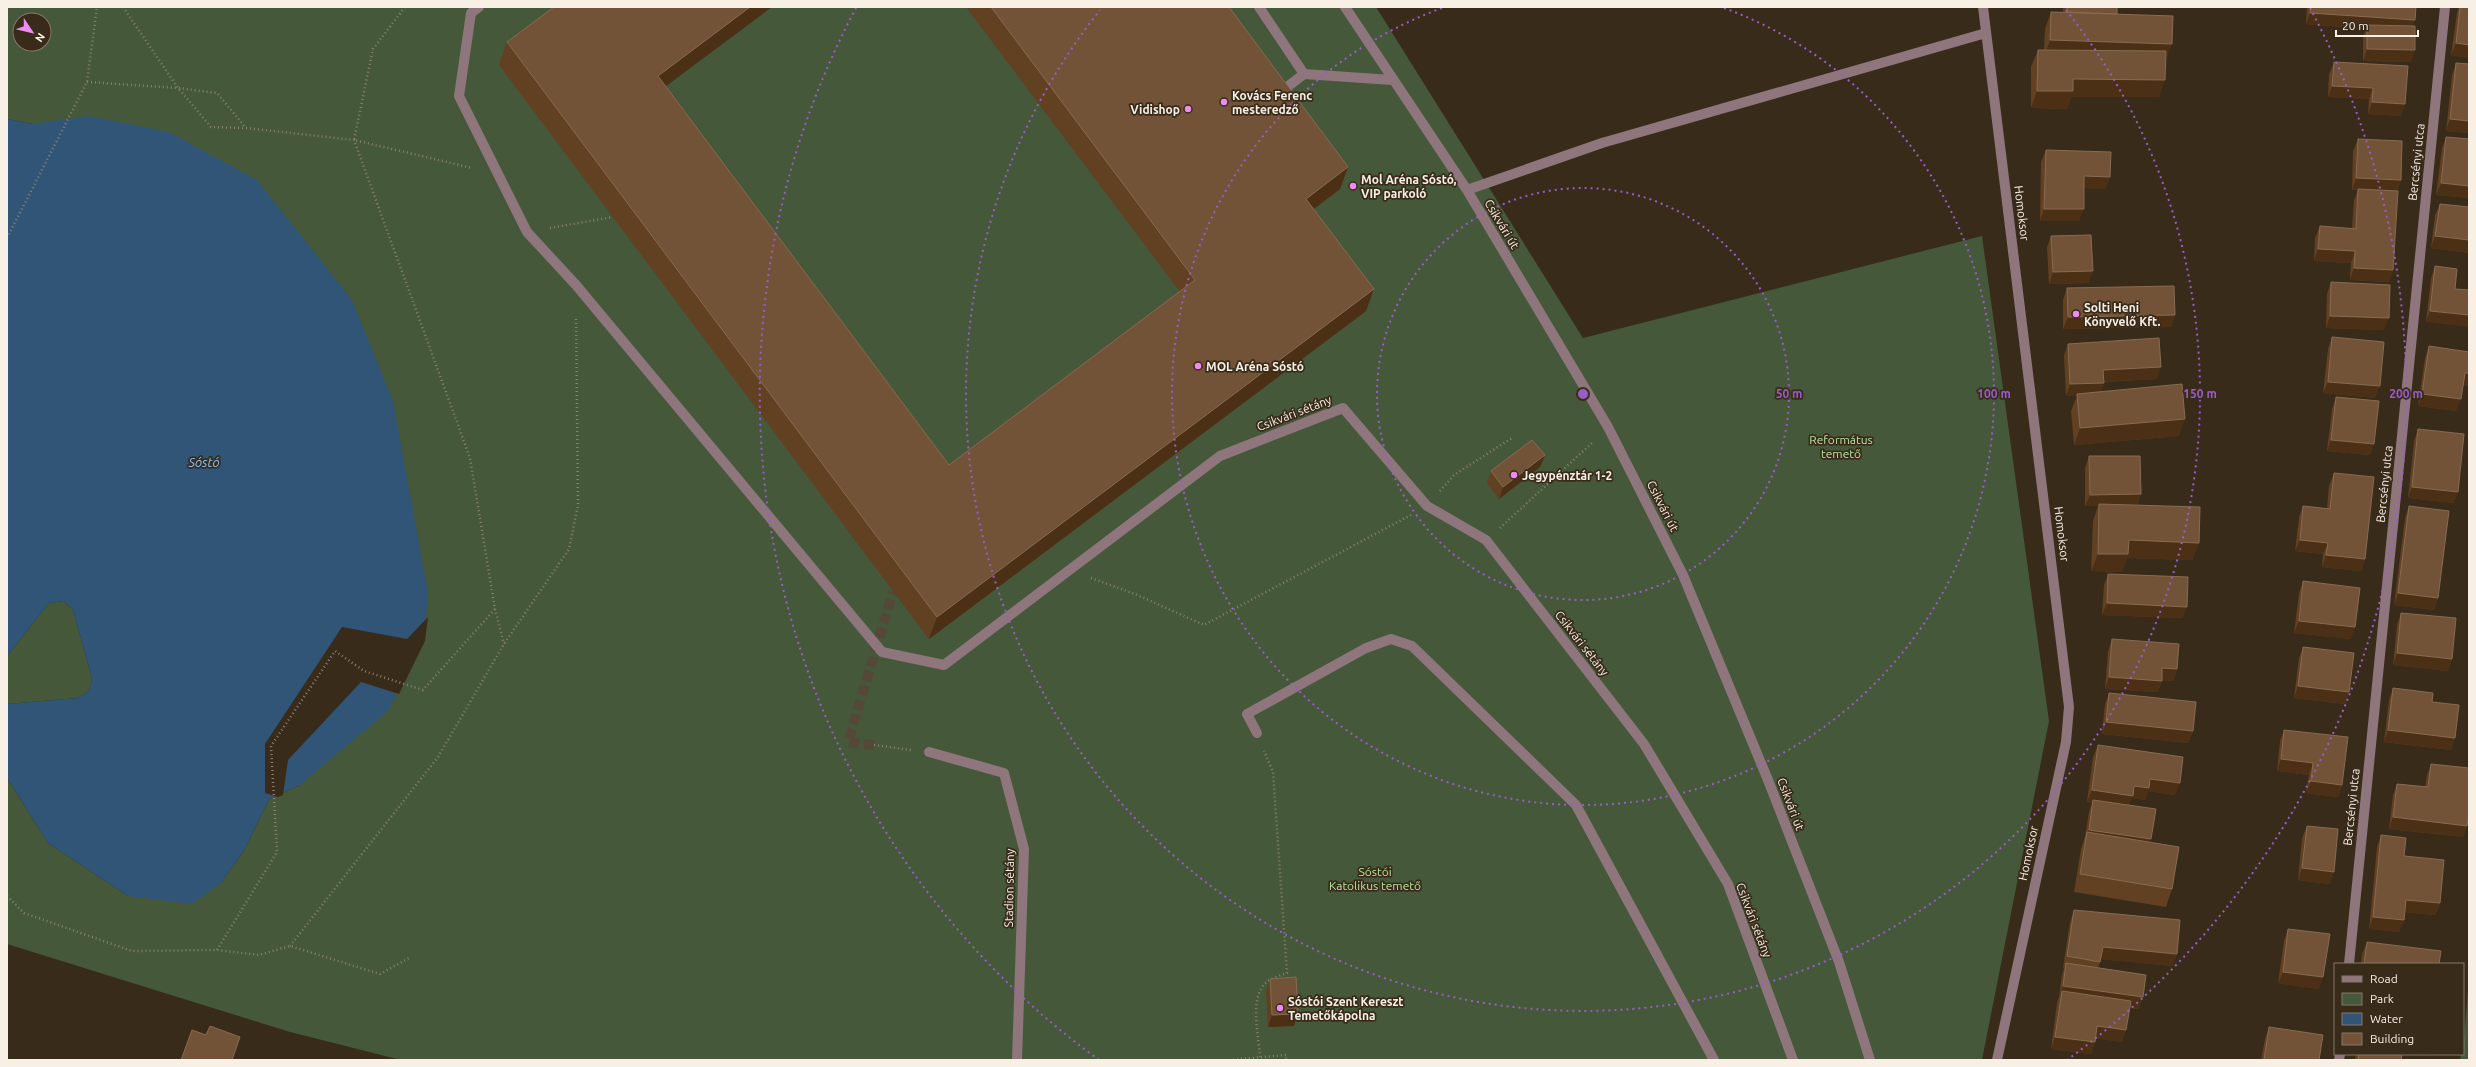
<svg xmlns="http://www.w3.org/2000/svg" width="2476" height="1067" viewBox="0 0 2476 1067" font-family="Ubuntu,sans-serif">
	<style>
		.green { fill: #45583a; fill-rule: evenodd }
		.water { fill: #315576 }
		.pier { fill: #382b1a }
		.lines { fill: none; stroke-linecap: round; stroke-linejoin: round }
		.minor-tunnel { stroke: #554838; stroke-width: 10; stroke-dasharray: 10 5; stroke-linecap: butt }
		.path { stroke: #8b8072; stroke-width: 2.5; stroke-dasharray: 1 3; stroke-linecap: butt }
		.minor { stroke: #8e767c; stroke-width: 10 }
		.wall { fill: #624022 }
		.shaded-wall { fill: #4b3016 }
		.building { fill: #725337; stroke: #876b52 }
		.ring { fill: none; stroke: #9a5dc8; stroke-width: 2; stroke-dasharray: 2 4 }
		.poi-dot { fill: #ef8bf6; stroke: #382b1a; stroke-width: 1.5 }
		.labels { text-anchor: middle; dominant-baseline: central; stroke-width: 3.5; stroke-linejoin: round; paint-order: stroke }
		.poi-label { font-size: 12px; font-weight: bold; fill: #f8efe5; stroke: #382b1a; text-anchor: start }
		.street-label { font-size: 12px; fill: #f8efe5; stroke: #382b1a }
		.park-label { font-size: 12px; fill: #bae5a3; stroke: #382b1a }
		.water-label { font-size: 13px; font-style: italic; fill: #8ac4fc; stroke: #382b1a }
		.centre { fill: #9a5dc8; stroke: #382b1a; stroke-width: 2 }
		.ring-label { font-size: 12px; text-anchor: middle; font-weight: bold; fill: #9a5dc8; stroke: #382b1a; stroke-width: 3.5; stroke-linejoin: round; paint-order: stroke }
	</style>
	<rect width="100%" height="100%" fill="#382b1a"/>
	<path class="green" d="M7,7H1376L1583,338L1982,236L2049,721L1982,1060H401L290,1032L7,944V778L48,843L128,896L221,883L245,849L269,799L300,785L7,368V168L33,124L7,119ZM20,20H44V44H20Z
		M64,601L73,610L92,678L89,691L78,698L7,704V656L49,603Z
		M2469,977V1060H2460L2461,1054H2463Z"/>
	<path class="water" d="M89,116L169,132L257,180L352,300L393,401L428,593L424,641L388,711L300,785L269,799L245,849L221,883L192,904L128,896L48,843L7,778V704L78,698L89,691L92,678L73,610L64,601L49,603L7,656V119L33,124Z"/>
	<path class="pier" d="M428,617L425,641L399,694L361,682L288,760L283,795L278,797L265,793V744L342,627L407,639Z"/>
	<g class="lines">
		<path class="minor-tunnel" d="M874,745L848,742L893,592"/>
		<path class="path" d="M123,7L178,88L211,127L246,128
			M405,7L373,49L354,140L472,168
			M87,82L178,88L217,93L246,128L354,140L470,458L495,609L504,644
			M550,228L613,217
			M7,238L87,82L97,7
			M1440,491L1454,475L1512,438
			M1500,528L1593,442
			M1091,578L1135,594L1204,625L1411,515
			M874,745L911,750
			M7,896L24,913L132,951L217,950L259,955L290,946L380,974L409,958
			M290,946L438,757L504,644L569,549L578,505L576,317
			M217,950L277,852L271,746L335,651L364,671L423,690L495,609
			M1260,1057C1259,1037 1251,1008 1261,989C1265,980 1278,976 1287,973L1273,772L1264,751
			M1229,1060L1286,1055V1060"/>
		<path class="minor" d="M479,7L471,13L459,96L527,232L576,285L882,652L944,665L1220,456L1343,408L1427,506L1486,540L1644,744L1728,884L1793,1060
			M1259,7L1304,74L1392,80
			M1345,7L1467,190L1608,427L1683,575L1768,780L1839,962L1870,1060
			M1983,7L2069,707L2066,742L1997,1060
			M1278,94L1304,74
			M1467,190L1602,143L1986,33
			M1257,733L1247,714L1366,648L1391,639L1412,646L1576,805L1714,1060
			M929,752L1004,773L1024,849L1017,1060
			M2349,964L2445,7
			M2339,1060L2340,1054"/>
	</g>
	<path class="wall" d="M966,7H1229L1348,167L1340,189L1314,209L1366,311L929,639L499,65L507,42L666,86L949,465L1180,292Z
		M2063,7H2117V14L2166,61L2159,97H2071L2067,109L2031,108V67L2038,50H2044L2045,29L2051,12H2063Z
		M2307,7H2416L2412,26L2411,62L2363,61V37L2366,29L2306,24Z
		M2459,7H2469V58L2451,55L2457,13Z
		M2334,62L2408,66L2401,116L2368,114L2369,99L2328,97L2329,74Z
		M2456,63L2469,133L2446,131L2452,75Z
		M2446,137L2469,139V198L2436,195L2442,148Z
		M2358,139L2401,180L2397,191L2389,282L2350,280L2351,263L2314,261L2315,238L2320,226L2352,228L2354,200L2358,190H2352L2353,151Z
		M2046,150L2106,189L2084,188L2079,221H2040L2041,162Z
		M2440,204L2469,207V253L2431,248L2435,215Z
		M2051,236L2093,271L2088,283L2049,284L2047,247Z
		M2435,266L2455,289L2426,322L2431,278Z
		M2331,282L2384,330L2326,328L2327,294Z
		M2067,288L2175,315L2171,327L2063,329V300Z
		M2332,337L2375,398L2323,393L2328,349Z
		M2068,344L2157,379L2104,382L2101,391L2179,436L2074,445L2071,411L2077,396H2066L2064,355Z
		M2429,346L2469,352V386L2463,385L2456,411L2418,406L2425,358Z
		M2336,397L2374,444L2370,455L2327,451L2332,409Z
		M2418,429L2454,503L2408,498L2414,441Z
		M1545,455L1540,467L1499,499L1487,483L1491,471Z
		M2089,456L2141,494L2137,505L2199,543L2192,560L2127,558L2122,572L2091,571L2093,521L2098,506H2085V468Z
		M2334,473L2365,559L2361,571L2322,567L2323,554L2295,551L2299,517L2303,506L2327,508L2329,485Z
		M2409,506L2438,598L2434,610L2394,605L2405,518Z
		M2108,574L2183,618L2102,615L2104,585Z
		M2303,581L2351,639L2294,633L2299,593Z
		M2401,613L2452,659L2448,671L2393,665L2397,625Z
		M2112,639L2177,669L2173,681L2162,680L2158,692L2105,689L2108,651Z
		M2303,647L2349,692L2345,704L2294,698L2299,658Z
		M2393,688L2432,702L2455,738L2451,750L2384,742L2389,700Z
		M2109,693L2193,731L2188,743L2102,734L2105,704Z
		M2284,730L2342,785L2338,797L2306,793L2309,775L2277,771L2280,741Z
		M2098,745L2175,795L2148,791L2145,800L2132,798L2129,805L2150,842L2172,889L2166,907L2074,892L2081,849L2085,836L2089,812L2092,803L2087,802L2093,757Z
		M2431,764L2467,826L2463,837L2389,829L2393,795L2397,784L2425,787L2427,775Z
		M2307,826L2334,872L2330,884L2298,880L2302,838Z
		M2381,835L2404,856L2440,903L2435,915L2405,912L2404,920L2399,932L2369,929L2377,847Z
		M2074,910L2173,966L2101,959L2098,968L2139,1009L2130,1008L2122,1042L2096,1038L2091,1054L2051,1049L2057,1003L2059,997L2062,975L2064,968H2063L2070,922Z
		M2288,929L2319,989L2278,983L2284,941Z
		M2367,942L2439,964H2361L2362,954Z
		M1270,979L1298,1014L1294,1026L1268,1027L1266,991Z
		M2269,1027L2319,1060H2261L2265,1039Z
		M2356,1054H2402L2401,1060H2355Z"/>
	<path class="shaded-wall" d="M750,7H772L650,98L658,76Z
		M2310,13L2415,20L2410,32L2367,25L2366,29L2306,24Z
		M2050,40L2172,44L2166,62L2044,57Z
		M2456,43L2469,45V58L2451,55Z
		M2367,49L2415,50L2411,62L2363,61Z
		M2073,79L2165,80L2159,97H2071L2067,109L2031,108L2037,91Z
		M2332,86L2373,88L2369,99L2328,97Z
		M2372,102L2405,104L2401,116L2368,114Z
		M2450,119L2469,121V133L2446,131Z
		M1348,167L1340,189L1298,221L1306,199Z
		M2084,176L2110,177L2106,189L2080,188Z
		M2356,178L2401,180L2396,192L2358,189V190H2352Z
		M2441,183L2469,186V198L2436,195Z
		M2044,209H2084L2079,221H2040Z
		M2435,236L2469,240V253L2431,248Z
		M2318,249L2355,251L2351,263L2314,261Z
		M2354,268L2393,270L2389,282L2350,280Z
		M2093,271L2088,283L2049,284L2053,272Z
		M1374,289L1366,311L929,639L937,617Z
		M2430,311L2469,315V327L2426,322Z
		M2175,315L2171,327L2063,329L2068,317Z
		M2330,316L2389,318L2384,330L2326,328Z
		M2161,367L2157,379L2099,382L2103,370Z
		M2465,373H2469V386L2460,384Z
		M2328,382L2380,386L2375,398L2323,393Z
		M2104,383L2100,394H2077V396H2066L2070,384Z
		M2422,394L2461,399L2456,411L2418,406Z
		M2185,419L2179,436L2074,445L2080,428Z
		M2331,440L2374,444L2370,455L2327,451Z
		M1545,455L1540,467L1499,499L1503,487Z
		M2412,487L2458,492L2454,503L2408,498Z
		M2141,494L2136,506L2099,504L2098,506H2085L2090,495Z
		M2129,540L2199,543L2192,560L2127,558L2122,572L2091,571L2098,554Z
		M2300,540L2328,543L2323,554L2295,551Z
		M2326,555L2365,559L2361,571L2322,567Z
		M2398,593L2438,598L2434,610L2394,605Z
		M2107,603L2187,607L2183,618L2102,615Z
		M2299,621L2355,627L2351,639L2294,633Z
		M2397,653L2452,659L2448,671L2393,665Z
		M2162,668L2177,669L2173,681L2158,680Z
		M2109,677L2162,681L2158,692L2105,689Z
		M2298,686L2349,692L2345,704L2294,698Z
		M2106,722L2193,731L2188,743L2102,734Z
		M2388,730L2455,738L2451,750L2384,742Z
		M2281,759L2313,763L2309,775L2277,771Z
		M2150,779L2180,783L2175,795L2148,791L2145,800L2132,798L2128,808L2093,800L2092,803L2087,802L2092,790L2134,786Z
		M2311,781L2342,785L2338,797L2306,793Z
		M2393,817L2467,826L2463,837L2389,829Z
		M2089,830L2151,839L2147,851L2086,838Z
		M2302,868L2334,872L2330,884L2298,880Z
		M2406,900L2440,903L2435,915L2402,912Z
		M2373,917L2404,920L2399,932L2369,929Z
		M2103,947L2177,954L2173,966L2098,959Z
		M2283,972L2323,977L2319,989L2278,983Z
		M2063,986L2143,997L2139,1009L2061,998L2062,991L2059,997Z
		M1298,1014L1294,1026L1268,1027L1272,1015Z
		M2097,1026L2126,1030L2122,1042L2093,1038Z
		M2055,1037L2095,1042L2091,1054L2051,1049Z
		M2402,1054H2426L2425,1056Z"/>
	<path class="building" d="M554,7H750L658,76L949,465L1195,280L991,7H1229L1348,167L1306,199L1374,289L937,617L507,42Z
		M2067,7H2117V14L2067,12Z
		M2311,7H2416L2415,20L2310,13Z
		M2460,7H2469V45L2456,43Z
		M2051,12L2173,16L2172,44L2050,40Z
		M2367,25L2415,26V50L2367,49Z
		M2038,50L2166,51L2165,80L2073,79V91H2037Z
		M2334,62L2408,66L2405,104L2372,102L2373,88L2332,86Z
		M2456,63L2469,64V121L2450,119Z
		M2446,137L2469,139V186L2441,183Z
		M2358,139L2402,141L2401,180L2356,178Z
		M2046,150L2111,152L2110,177L2084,176V209H2044Z
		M2358,189L2398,191L2393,270L2354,268L2355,251L2318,249L2320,226L2356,229Z
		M2440,204L2469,207V240L2435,236Z
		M2091,235L2093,271L2053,272L2051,236Z
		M2435,266L2457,269L2455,289L2469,290V315L2430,311Z
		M2331,282L2390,285L2389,318L2330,316Z
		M2174,286L2175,315L2068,317L2067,288Z
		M2332,337L2384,342L2380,386L2328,382Z
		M2159,338L2161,367L2103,370L2104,383L2070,384L2068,344Z
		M2429,346L2469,352V373H2465L2461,399L2422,394Z
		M2182,384L2185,419L2080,428L2077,394Z
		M2336,397L2379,401L2374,444L2331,440Z
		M2418,429L2464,434L2458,492L2412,487Z
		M1532,440L1545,455L1503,487L1491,471Z
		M2089,456H2140L2141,494L2090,495Z
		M2334,473L2374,477L2365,559L2326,555L2328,543L2300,540L2303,506L2330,509Z
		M2099,504L2200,507L2199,543L2129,540L2128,554H2098Z
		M2409,506L2449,511L2438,598L2398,593Z
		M2108,574L2188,577L2187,607L2107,603Z
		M2303,581L2360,588L2355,627L2299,621Z
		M2401,613L2456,618L2452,659L2397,653Z
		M2112,639L2179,644L2177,669L2162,668V681L2109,677Z
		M2303,647L2354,653L2349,692L2298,686Z
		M2393,688L2433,693L2432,702L2459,705L2455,738L2388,730Z
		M2109,693L2196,702L2193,731L2106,722Z
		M2284,730L2348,737L2342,785L2311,781L2313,763L2281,759Z
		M2098,745L2183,757L2180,783L2150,779L2149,788L2134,786L2133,796L2092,790Z
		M2431,764L2469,768V812L2467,826L2393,817L2397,784L2428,787Z
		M2093,800L2156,809L2151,839L2089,830Z
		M2307,826L2338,829L2334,872L2302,868Z
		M2087,832L2179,847L2172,889L2080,874Z
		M2381,835L2406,838L2404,856L2444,860L2440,903L2406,900L2404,920L2373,917Z
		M2074,910L2180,920L2177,954L2103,947L2100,962L2067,956Z
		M2288,929L2330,934L2323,977L2283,972Z
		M2367,942L2441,951L2439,964H2364Z
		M2066,963L2146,975L2143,997L2063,986Z
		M1296,977L1298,1014L1272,1015L1270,979Z
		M2062,991L2131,1001L2126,1030L2097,1026L2095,1042L2055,1037Z
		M210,1026L240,1037L232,1060H181L192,1030L206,1035Z
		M2269,1027L2323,1035L2319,1060H2264Z
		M2359,1054H2402L2401,1060H2358Z"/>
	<g class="ring">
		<circle cx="1583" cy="394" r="206"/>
		<path d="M1724 8A411 411 0 1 1 1442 8"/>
		<path d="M2066 10A617 617 0 1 1 1100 10"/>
		<path d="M1099 1060A823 823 0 0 1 856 8M2310 8A823 823 0 0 1 2067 1060"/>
	</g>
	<g class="poi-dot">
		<circle cx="1224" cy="102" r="4"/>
		<circle cx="1188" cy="109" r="4"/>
		<circle cx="1353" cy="186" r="4"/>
		<circle cx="2076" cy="314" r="4"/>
		<circle cx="1198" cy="366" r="4"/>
		<circle cx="1514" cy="475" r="4"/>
		<circle cx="1280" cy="1008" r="4"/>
	</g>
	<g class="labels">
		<g class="poi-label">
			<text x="1232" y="95">Kovács Ferenc<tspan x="1232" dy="14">mesteredző</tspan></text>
			<text x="1180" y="109" text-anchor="end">Vidishop</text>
			<text x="1361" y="179">Mol Aréna Sóstó,<tspan x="1361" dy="14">VIP parkoló</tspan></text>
			<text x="2084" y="307">Solti Heni<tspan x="2084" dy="14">Könyvelő Kft.</tspan></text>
			<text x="1206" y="366">MOL Aréna Sóstó</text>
			<text x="1522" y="475">Jegypénztár 1-2</text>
			<text x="1288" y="1001">Sóstói Szent Kereszt<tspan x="1288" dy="14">Temetőkápolna</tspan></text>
		</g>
		<g class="street-label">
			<text transform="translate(2416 162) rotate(-84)">Bercsényi utca</text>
			<text transform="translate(2022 213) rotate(83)">Homoksor</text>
			<text transform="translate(1502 224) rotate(59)">Csikvári út</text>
			<text transform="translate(1294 413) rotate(-21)">Csikvári sétány</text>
			<text transform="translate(2384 484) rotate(-84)">Bercsényi utca</text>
			<text transform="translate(1663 506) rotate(63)">Csikvári út</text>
			<text transform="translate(2062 534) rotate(83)">Homoksor</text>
			<text transform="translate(1582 643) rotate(52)">Csikvári sétány</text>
			<text transform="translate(1791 804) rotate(69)">Csikvári út</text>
			<text transform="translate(2351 807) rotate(-84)">Bercsényi utca</text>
			<text transform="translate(2028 853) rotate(-78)">Homoksor</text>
			<text transform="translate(1009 888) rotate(-89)">Stadion sétány</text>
			<text transform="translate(1754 920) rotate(69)">Csikvári sétány</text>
		</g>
		<g class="park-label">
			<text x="1841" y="439">Református<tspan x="1841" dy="14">temető</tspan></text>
			<text x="1375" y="871">Sóstói<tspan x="1375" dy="14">Katolikus temető</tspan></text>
		</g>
		<g class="water-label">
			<text x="204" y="462">Sóstó</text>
		</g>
	</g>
	<circle cx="1583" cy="394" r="6" class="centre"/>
	<g class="ring-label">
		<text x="1789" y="398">50 m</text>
		<text x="1994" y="398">100 m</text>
		<text x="2200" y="398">150 m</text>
		<text x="2406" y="398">200 m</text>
	</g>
	<rect width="2476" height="1067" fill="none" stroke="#f8efe5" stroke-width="16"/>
	<rect x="2334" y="963" width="130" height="92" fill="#382b1a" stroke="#85796b"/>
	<rect x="2342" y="976" width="20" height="6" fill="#8e767c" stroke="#85796b"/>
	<text x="2370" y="983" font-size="12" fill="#f8efe5">Road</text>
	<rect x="2342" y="993" width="20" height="12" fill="#45583a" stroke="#85796b"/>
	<text x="2370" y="1003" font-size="12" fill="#f8efe5">Park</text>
	<rect x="2342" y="1013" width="20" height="12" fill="#315576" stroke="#85796b"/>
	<text x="2370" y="1023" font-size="12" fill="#f8efe5">Water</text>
	<rect x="2342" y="1033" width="20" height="12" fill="#725337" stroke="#85796b"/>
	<text x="2370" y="1043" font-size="12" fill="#f8efe5">Building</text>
	<g transform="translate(32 32) rotate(125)"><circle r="19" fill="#382b1a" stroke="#85796b"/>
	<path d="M0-3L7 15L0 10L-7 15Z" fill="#ef8bf6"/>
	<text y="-6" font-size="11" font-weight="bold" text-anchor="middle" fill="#f8efe5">N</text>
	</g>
	<path d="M2336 30v6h82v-6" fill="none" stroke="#f8efe5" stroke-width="2"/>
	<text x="2342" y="30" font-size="12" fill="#f8efe5" stroke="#382b1a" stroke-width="3" paint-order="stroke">20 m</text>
</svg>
